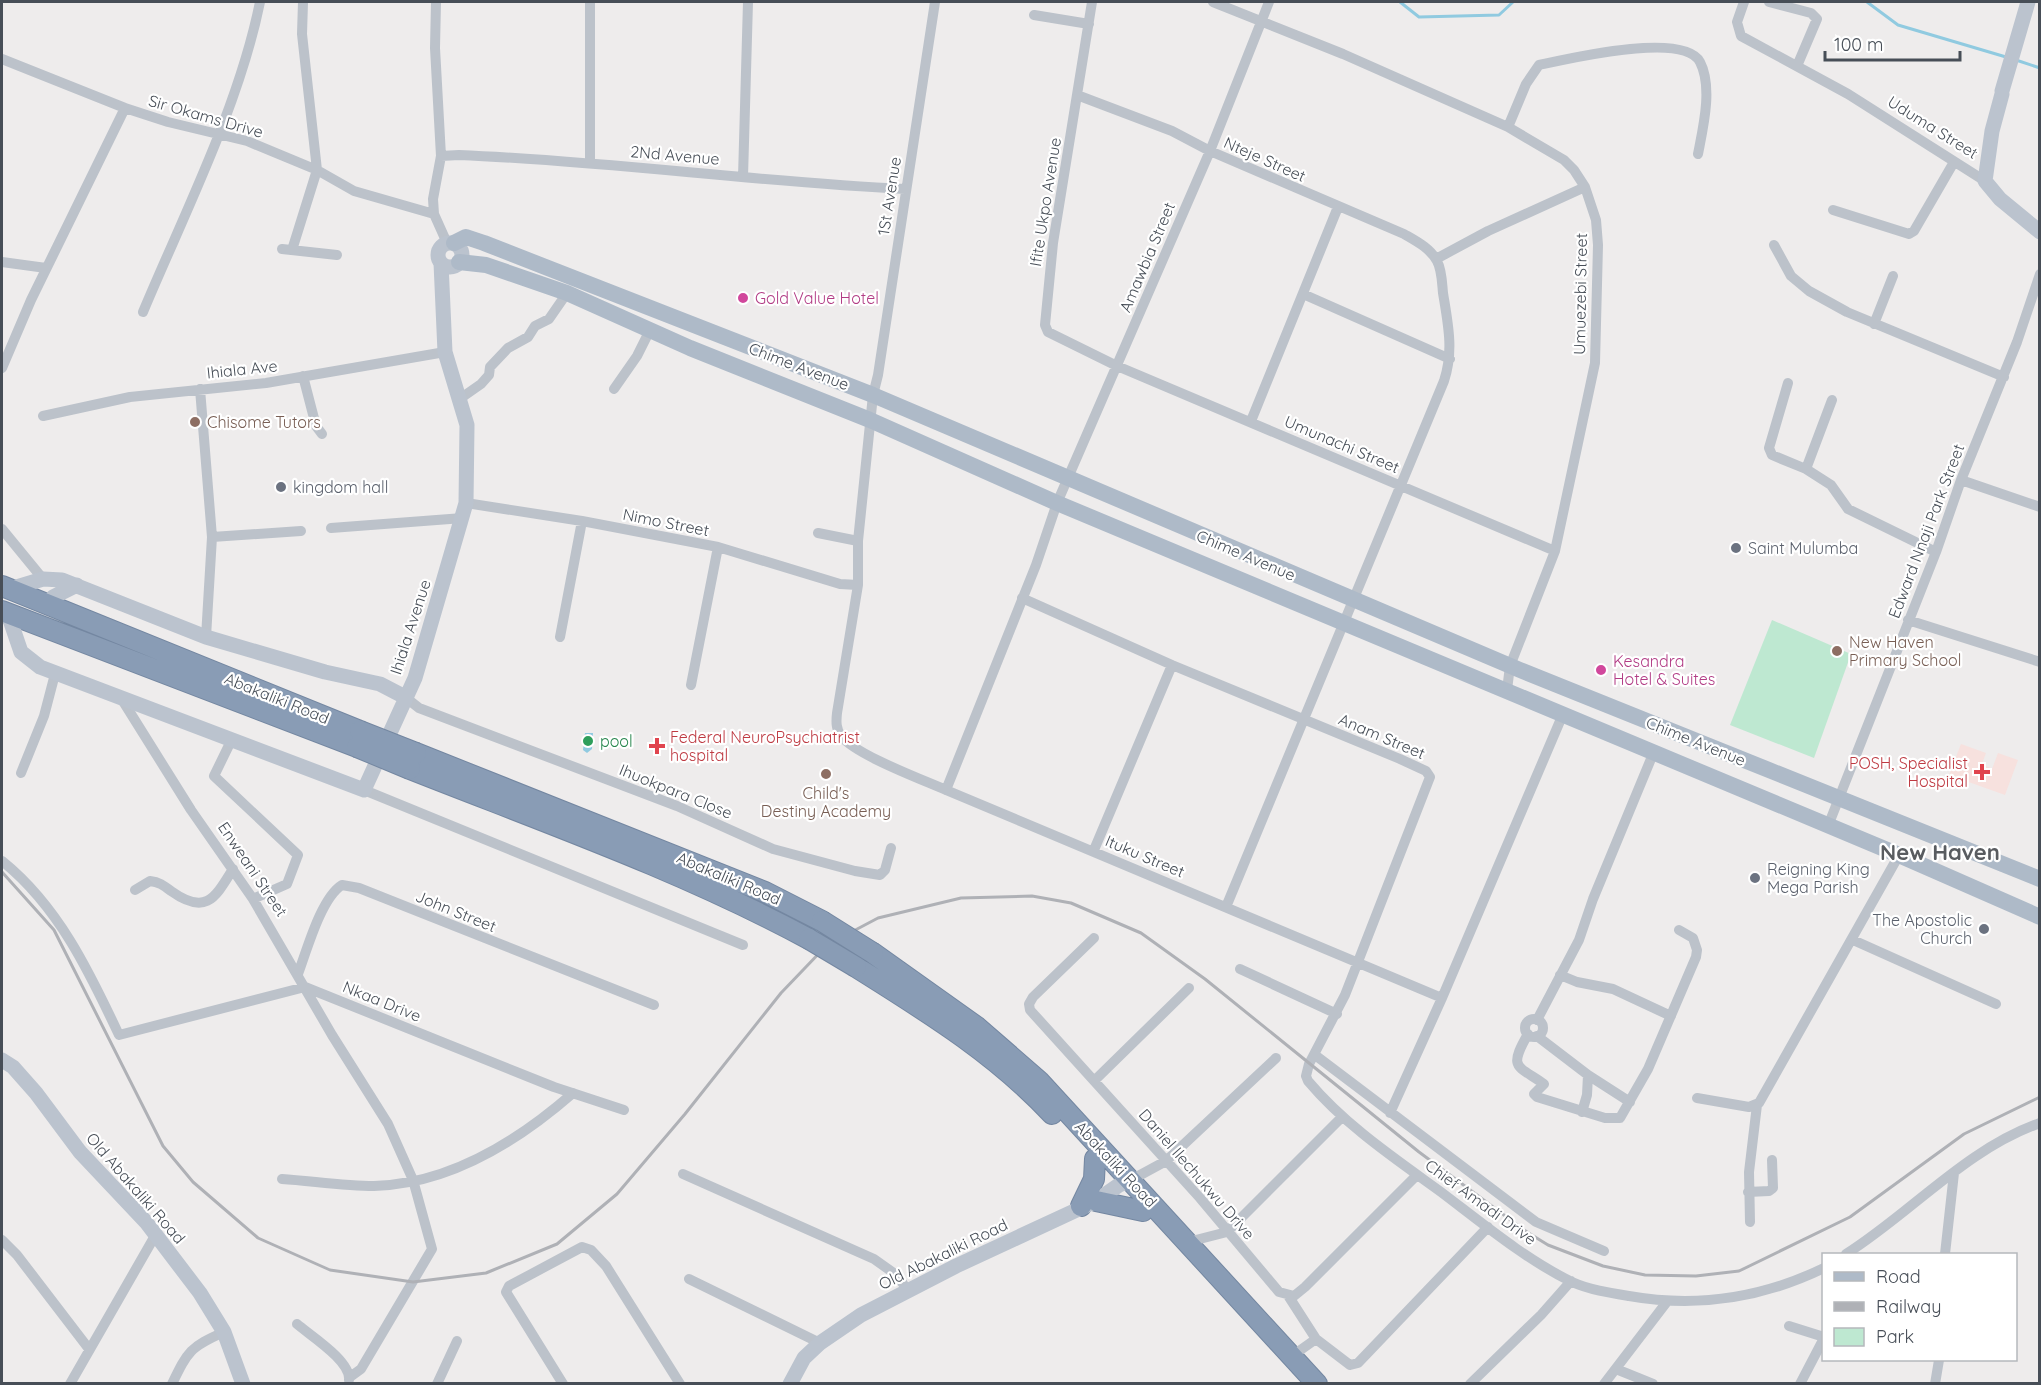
<svg xmlns="http://www.w3.org/2000/svg" width="2041" height="1385" viewBox="0 0 2041 1385" font-family="Quicksand,sans-serif">
	<style>
		.medical { fill: #f7e1de }
		.green { fill: #bee8d1 }
		.water { fill: #90cae0 }
		.lines { fill: none; stroke-linecap: round; stroke-linejoin: round }
		.stream { stroke: #90cae0; stroke-width: 3 }
		.highway-casing { stroke: #7487a1; stroke-width: 22 }
		.street { stroke: #bcc2ca; stroke-width: 10 }
		.secondary { stroke: #bbc3ce; stroke-width: 15 }
		.primary { stroke: #aebac8; stroke-width: 16 }
		.highway { stroke: #899cb5; stroke-width: 20 }
		.rail { stroke: #afb1b6; stroke-width: 3 }
		.highway-bridge-casing { stroke: #7487a1; stroke-width: 22; stroke-linecap: butt }
		.highway-bridge { stroke: #899cb5; stroke-width: 20 }
		.hotel-dot { fill: #d1479c; stroke: #fff; stroke-width: 2 }
		.education-dot { fill: #8d6e63; stroke: #fff; stroke-width: 2 }
		.worship-dot { fill: #6b7280; stroke: #fff; stroke-width: 2 }
		.leisure-dot { fill: #2e9e5b; stroke: #fff; stroke-width: 2 }
		.health-dot { fill: #e0444e; stroke: #fff; stroke-width: 2 }
		.labels { text-anchor: middle; dominant-baseline: central; stroke-width: 4.5; stroke-linejoin: round; paint-order: stroke }
		.street-label { font-size: 16px; fill: #474e57; stroke: #fff }
		.hotel-label { font-size: 16px; fill: #b23c85; stroke: #fff; text-anchor: start }
		.education-label { font-size: 16px; fill: #785e54; stroke: #fff; text-anchor: start }
		.worship-label { font-size: 16px; fill: #5b616d; stroke: #fff; text-anchor: start }
		.health-label { font-size: 16px; fill: #be3a42; stroke: #fff; text-anchor: start }
		.leisure-label { font-size: 16px; fill: #27864d; stroke: #fff; text-anchor: start }
		.district-label { font-size: 22px; font-weight: bold; fill: #595c60; stroke: #fff }
	</style>
	<rect width="100%" height="100%" fill="#eeecec"/>
	<path class="medical" d="M1961,744L1986,753L1982,764L1992,769L1998,753L2018,760L2005,795L1949,775Z"/>
	<path class="green" d="M1772,620L1851,654L1814,758L1730,725Z"/>
	<path class="water" d="M585,733H593L592,749L587,753L583,750Z"/>
	<g class="lines">
		<path class="stream" d="M1400,2L1419,17L1499,15L1513,2
			M1867,2L1898,25L2006,57
			M2016,60L2040,68"/>
		<g class="highway-casing">
			<path id="highway" d="M2,586L360,731
				M2,611L357,747
				M416,753L765,892L822,921
				M410,769C544,822 681,870 809,939
				M873,953L977,1027L1039,1081L1317,1384
				M856,967C926,1011 995,1053 1052,1114
				M1096,1201L1143,1211
				M1081,1206L1094,1179L1095,1159"/>
		</g>
		<path class="street" d="M436,2L435,48L441,156L433,199L434,214L447,243
			M935,2L878,375L873,395L858,541V585L837,713C836,722 836,729 841,736C856,755 921,779 946,790L1442,998
			M1092,2L1053,243L1045,325L1048,332L1117,366L1555,551
			M1213,2L1343,54L1508,127L1564,160L1574,170L1585,187L1596,220L1598,245L1595,363L1555,551L1510,666L1507,690
			M1744,2L1737,22L1741,36L1848,94L1985,181
			M1769,2L1811,13L1817,19L1797,66
			M1034,15L1089,24
			M2,59L125,108L168,122L247,141L317,170L354,191L434,214
			M1077,95L1172,131L1210,151L1404,234C1416,241 1430,248 1437,261C1442,270 1442,283 1443,293C1448,324 1454,351 1444,381L1226,907
			M1508,127L1526,84L1539,65C1567,59 1684,31 1700,62C1713,87 1703,128 1698,154
			M441,156L459,155C608,161 756,182 905,189
			M590,162V2
			M743,177L748,2
			M1833,210L1909,234L1914,231L1954,162
			M1774,245L1791,276L1809,291L1847,312L2004,377
			M282,249L337,255
			M292,250L317,170L302,34L303,2
			M1436,259L1488,231L1585,187
			M2,262L46,268
			M1303,294L1450,359
			M143,312C184,214 239,106 260,2
			M1874,324L1893,276
			M2,368L31,300L125,108
			M303,376L316,426L322,434
			M1788,383L1769,448L1772,455L1806,469L1831,485L1848,509L1936,552
			M200,389L212,537L206,637
			M614,389L637,356L650,330
			M461,398L481,384L489,375L490,367L508,348L528,337L535,326L549,319L567,293
			M43,416L130,397L266,383L445,352
			M1251,421L1338,207
			M1806,469L1832,400
			M1961,480L2040,507
			M466,503L582,521L718,547L840,584L858,585
			M331,528L463,518
			M2,529L43,579
			M818,533L858,541
			M212,537L301,531
			M1022,598L1172,665L1400,759L1426,771L1430,777L1345,995L1309,1064L1306,1076L1308,1081C1345,1125 1394,1158 1441,1192C1482,1223 1525,1259 1572,1282C1590,1290 1610,1293 1629,1296C1697,1308 1762,1298 1824,1268
			M1908,620L2040,662
			M560,637L582,521
			M691,685L718,547
			M405,697L419,708L677,806L773,849L855,871L880,875L885,870L891,848
			M121,698L191,810L253,899L332,1035L388,1124L413,1180L432,1249L361,1369L350,1377
			M232,739L214,776L298,855L287,884L253,899
			M21,773L44,716L55,674
			M364,790L743,945
			M946,790L1036,565L1057,503L1210,151L1269,2
			M1828,826L1936,552L1961,480L2017,342L2040,274
			M1094,850L1172,665
			M2,861C58,906 89,971 119,1035L305,987L554,1087L624,1110
			M135,890L150,881C159,882 163,885 171,891C206,916 215,898 233,869
			M1094,938L1033,997L1029,1004L1030,1010L1200,1198L1279,1292L1294,1296L1305,1287L1417,1175
			M1853,940L1996,1004
			M1240,969L1337,1014
			M298,974C307,950 321,898 342,885L359,888L654,1005
			M1560,975L1577,982L1613,989L1671,1016
			M1525 1028a9 9 0 1 1 18 0a9 9 0 1 1-18 0Z
			M1537,1020L1579,940L1593,899L1653,754
			M1528,1034C1508,1069 1517,1065 1544,1084L1534,1094L1537,1097L1605,1118H1620L1648,1069L1696,957L1697,950L1693,938L1679,930
			M1537,1036L1588,1075L1630,1102
			M1315,1055L1536,1222L1604,1251
			M1095,1080L1189,988
			M1697,1098L1749,1107L1759,1103L1899,855
			M1582,1112L1587,1095L1588,1075
			M1390,1113L1442,998L1563,714
			M683,1174L874,1259L898,1276L907,1290
			M282,1179C312,1181 344,1186 374,1186C450,1184 517,1142 573,1093
			M1131,1180L1166,1161L1276,1058
			M1748,1192L1769,1191L1773,1188L1772,1160
			M1750,1222L1749,1172L1757,1105
			M2,1240L17,1255L89,1349
			M1188,1242L1227,1232L1342,1117
			M1846,1254C1911,1213 1966,1149 2040,1123
			M1945,1254L1954,1173
			M689,1279L820,1343
			M1289,1297L1316,1339
			M297,1324C311,1336 351,1361 349,1380
			M1789,1326L1824,1337
			M1292,1356L1316,1339L1350,1365L1358,1363L1488,1227
			M1616,1369L1653,1384
			M70,1384L156,1234
			M172,1384C188,1351 190,1347 224,1332
			M437,1384L457,1341
			M563,1384L506,1292L509,1286L582,1247L591,1250L606,1266L680,1384
			M1470,1384L1541,1315L1571,1281
			M1604,1384L1666,1303
			M1800,1384L1824,1338
			M1935,1384L1939,1360"/>
		<path class="secondary" d="M2002,91L2028,2
			M2002,94L1992,131L1985,181L2000,199L2040,232
			M438 255a12 12 0 1 1 24 0a12 12 0 1 1-24 0Z
			M10,589L43,579L62,580L206,637L325,672L380,684L405,697
			M48,605L53,597L77,585
			M8,614L21,652L40,667L364,790L415,678L466,503L467,425L445,352L441,263
			M2,1060L13,1067L36,1093L80,1152L146,1222L200,1293L224,1332L243,1384
			M790,1384L804,1358L820,1343L861,1315L956,1266L1096,1201L1119,1185L1131,1180"/>
		<path class="primary" d="M454,243L466,237L484,243L873,395L1520,670L2040,879
			M459,262L486,265L567,293L690,348L870,420L1057,503L1899,855L2040,917"/>
		<use href="#highway" class="highway"/>
		<path class="rail" d="M2,872L54,930L163,1146L193,1182L258,1238L330,1270L413,1282L486,1273L557,1244L617,1194L685,1114L781,993L827,945L878,918L961,898L1032,896L1071,903L1141,933L1205,979L1419,1152L1527,1232L1548,1245L1603,1266L1645,1275L1696,1276L1739,1271L1850,1217L1964,1134L2040,1097"/>
		<g class="highway-bridge-casing">
			<path id="highway-bridge" d="M360,731L416,753
				M357,747L410,769
				M822,921L873,953
				M809,939L856,967"/>
		</g>
		<use href="#highway-bridge" class="highway-bridge"/>
	</g>
	<g class="hotel-dot">
		<circle cx="743" cy="298" r="6"/>
		<circle cx="1601" cy="670" r="6"/>
	</g>
	<g class="education-dot">
		<circle cx="195" cy="422" r="6"/>
		<circle cx="1837" cy="651" r="6"/>
		<circle cx="826" cy="774" r="6"/>
	</g>
	<g class="worship-dot">
		<circle cx="281" cy="487" r="6"/>
		<circle cx="1736" cy="548" r="6"/>
		<circle cx="1755" cy="878" r="6"/>
		<circle cx="1984" cy="929" r="6"/>
	</g>
	<circle class="leisure-dot" cx="588" cy="741" r="6"/>
	<g class="health-dot">
		<path d="M654 737h6v6h6v6h-6v6h-6v-6h-6v-6h6z"/>
		<path d="M1979 763h6v6h6v6h-6v6h-6v-6h-6v-6h6z"/>
	</g>
	<g class="labels">
		<g class="street-label">
			<text transform="translate(206 116) rotate(16)">Sir Okams Drive</text>
			<text transform="translate(1933 127) rotate(32)">Uduma Street</text>
			<text transform="translate(675 155) rotate(5)">2Nd Avenue</text>
			<text transform="translate(1265 159) rotate(24)">Nteje Street</text>
			<text transform="translate(889 196) rotate(-81)">1St Avenue</text>
			<text transform="translate(1045 202) rotate(-81)">Ifite Ukpo Avenue</text>
			<text transform="translate(1147 257) rotate(-67)">Amawbia Street</text>
			<text transform="translate(1580 294) rotate(-89)">Umuezebi Street</text>
			<text transform="translate(799 366) rotate(21)">Chime Avenue</text>
			<text transform="translate(242 369) rotate(-6)">Ihiala Ave</text>
			<text transform="translate(1342 444) rotate(23)">Umunachi Street</text>
			<text transform="translate(666 522) rotate(11)">Nimo Street</text>
			<text transform="translate(1926 531) rotate(-69)">Edward Nnaji Park Street</text>
			<text transform="translate(1246 555) rotate(23)">Chime Avenue</text>
			<text transform="translate(410 627) rotate(-72)">Ihiala Avenue</text>
			<text transform="translate(277 698) rotate(22)">Abakaliki Road</text>
			<text transform="translate(1382 736) rotate(23)">Anam Street</text>
			<text transform="translate(1696 741) rotate(22)">Chime Avenue</text>
			<text transform="translate(676 791) rotate(22)">Ihuokpara Close</text>
			<text transform="translate(1145 856) rotate(23)">Ituku Street</text>
			<text transform="translate(253 869) rotate(56)">Enweani Street</text>
			<text transform="translate(729 878) rotate(23)">Abakaliki Road</text>
			<text transform="translate(456 911) rotate(22)">John Street</text>
			<text transform="translate(382 1001) rotate(22)">Nkaa Drive</text>
			<text transform="translate(1116 1164) rotate(47)">Abakaliki Road</text>
			<text transform="translate(1197 1174) rotate(49)">Daniel Ilechukwu Drive</text>
			<text transform="translate(136 1188) rotate(49)">Old Abakaliki Road</text>
			<text transform="translate(1481 1202) rotate(36)">Chief Amadi Drive</text>
			<text transform="translate(943 1254) rotate(-26)">Old Abakaliki Road</text>
		</g>
		<g class="hotel-label">
			<text x="755" y="298">Gold Value Hotel</text>
			<text x="1613" y="661">Kesandra<tspan x="1613" dy="18">Hotel &amp; Suites</tspan></text>
		</g>
		<g class="education-label">
			<text x="207" y="422">Chisome Tutors</text>
			<text x="1849" y="642">New Haven<tspan x="1849" dy="18">Primary School</tspan></text>
			<text x="826" y="793" text-anchor="middle">Child's<tspan x="826" dy="18">Destiny Academy</tspan></text>
		</g>
		<g class="worship-label">
			<text x="293" y="487">kingdom hall</text>
			<text x="1748" y="548">Saint Mulumba</text>
			<text x="1767" y="869">Reigning King<tspan x="1767" dy="18">Mega Parish</tspan></text>
			<text x="1972" y="920" text-anchor="end">The Apostolic<tspan x="1972" dy="18">Church</tspan></text>
		</g>
		<g class="health-label">
			<text x="670" y="737">Federal NeuroPsychiatrist<tspan x="670" dy="18">hospital</tspan></text>
			<text x="1968" y="763" text-anchor="end">POSH, Specialist<tspan x="1968" dy="18">Hospital</tspan></text>
		</g>
		<g class="leisure-label">
			<text x="600" y="741">pool</text>
		</g>
		<g class="district-label">
			<text x="1940" y="852">New Haven</text>
		</g>
	</g>
	<rect width="2041" height="1385" fill="none" stroke="#474e57" stroke-width="6"/>
	<rect x="1822" y="1253" width="195" height="108" fill="#ffffff" stroke="#b5b8bc" stroke-width="1.5"/>
	<rect x="1834" y="1272" width="30" height="9" fill="#aebac8" stroke="#b5b8bc" stroke-width="1.5"/>
	<text x="1876" y="1283" font-size="18" fill="#474e57">Road</text>
	<rect x="1834" y="1302" width="30" height="9" fill="#afb1b6" stroke="#b5b8bc" stroke-width="1.5"/>
	<text x="1876" y="1313" font-size="18" fill="#474e57">Railway</text>
	<rect x="1834" y="1328" width="30" height="18" fill="#bee8d1" stroke="#b5b8bc" stroke-width="1.5"/>
	<text x="1876" y="1343" font-size="18" fill="#474e57">Park</text>
	<path d="M1825 51v9h135v-9" fill="none" stroke="#474e57" stroke-width="3"/>
	<text x="1834" y="51" font-size="18" fill="#474e57" stroke="#ffffff" stroke-width="4.5" paint-order="stroke">100 m</text>
</svg>
